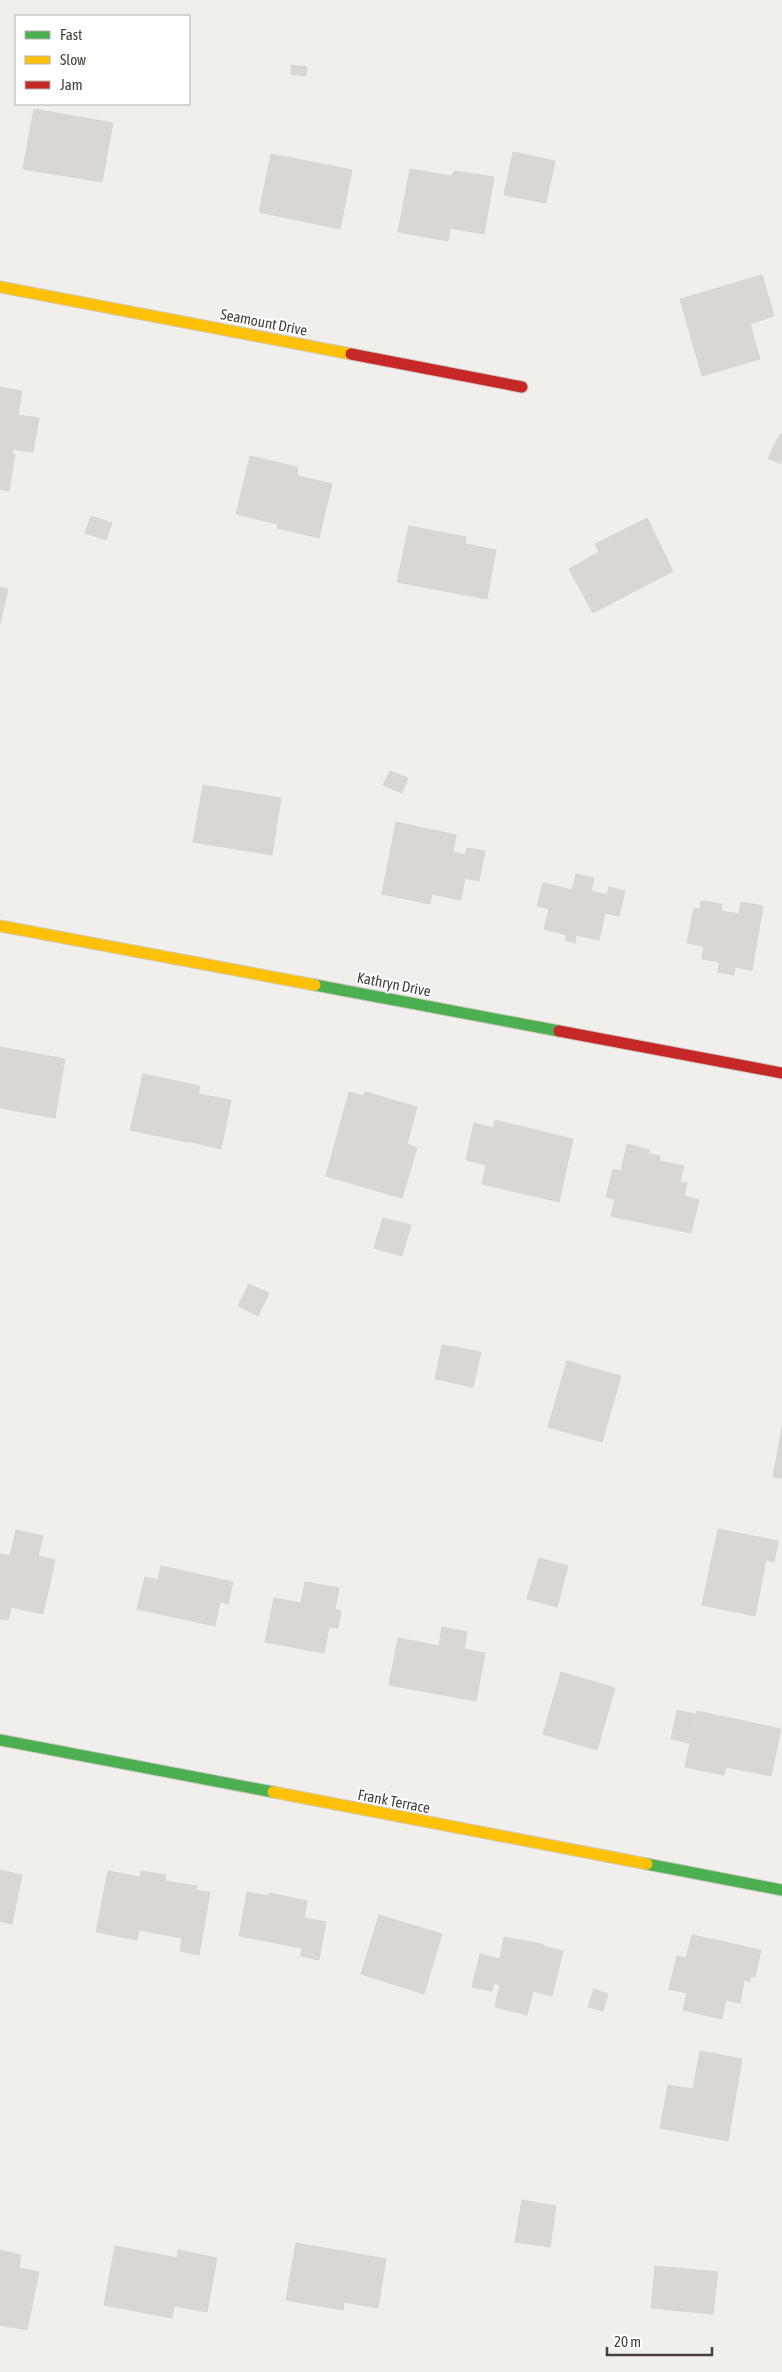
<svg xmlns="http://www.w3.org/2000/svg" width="782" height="2372" viewBox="0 0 782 2372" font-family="'Asap Condensed',sans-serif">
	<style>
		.building { fill: #d9d6d3; stroke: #d9d6d2 }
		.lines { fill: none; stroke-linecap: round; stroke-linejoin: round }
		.fast-casing { stroke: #d0cbc4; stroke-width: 13 }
		.slow-casing { stroke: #d0cbc4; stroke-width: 13 }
		.jam-casing { stroke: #d0cbc4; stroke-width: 13 }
		.fast { stroke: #4caf50; stroke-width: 11 }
		.slow { stroke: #ffc107; stroke-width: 11 }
		.jam { stroke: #c62828; stroke-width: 11 }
		.labels { text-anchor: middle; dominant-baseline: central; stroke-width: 4; stroke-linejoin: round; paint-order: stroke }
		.street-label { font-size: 15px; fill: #474039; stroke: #fff }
	</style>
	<rect width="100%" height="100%" fill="#f1efec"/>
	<path class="building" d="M291,65L307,67L306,76L291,74Z
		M34,109L113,123L102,182L23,169Z
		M513,152L555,161L546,203L504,195Z
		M271,154L352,170L340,229L259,212Z
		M410,169L451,176L455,171L494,177L484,234L450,228L448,241L398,232Z
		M762,275L774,316L750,324L760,359L702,376L680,299Z
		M0,387L22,391L18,415L39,418L33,452L13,449L12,454L15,455L9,491L0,489Z
		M780,434L782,435V459L780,464L768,458Z
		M250,456L297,467L298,476L332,484L319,538L277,528L278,524L236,514Z
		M91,516L112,523L106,540L85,533Z
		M647,518L673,571L593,613L569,569L599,552L595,544Z
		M409,526L466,537L465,544L496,550L487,599L397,582Z
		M0,587L8,589L0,624Z
		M390,771L408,778L402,793L383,785Z
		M203,785L281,798L272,855L193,842Z
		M396,822L456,835L453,852L465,855L467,848L485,851L479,881L465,878L461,900L432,894L430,904L382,894Z
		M576,874L594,878L591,891L607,895L609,887L625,891L619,916L605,913L599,940L576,935L575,943L565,940L567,935L544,929L549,909L537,906L543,883L572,890Z
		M701,901L722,904L721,911L739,914L741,902L763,906L752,970L735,967L734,975L718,972L719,962L702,959L704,946L687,943L694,908L700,909Z
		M0,1047L65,1059L55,1118L0,1108Z
		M143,1074L200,1086L187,1142L130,1130Z
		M349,1092L364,1096L365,1092L417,1107L407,1144L417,1148L402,1198L326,1176Z
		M198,1094L231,1100L221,1149L187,1141Z
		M495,1120L573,1139L559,1202L482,1184L486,1165L466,1160L474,1123L493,1128Z
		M627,1144L650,1150L648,1154L660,1156V1161L684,1166L680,1182L687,1183L684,1196L699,1200L691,1233L611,1216L615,1199L606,1197L613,1169L621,1171Z
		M383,1218L411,1225L402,1256L374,1248Z
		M249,1284L269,1293L258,1316L238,1306Z
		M442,1345L481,1352L473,1387L435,1379Z
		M567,1361L621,1376L602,1442L548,1427Z
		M782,1427V1478L773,1477Z
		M718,1529L778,1541L774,1562L766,1560L755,1616L702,1605Z
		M16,1530L43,1536L38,1556L55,1560L43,1614L11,1607L8,1620L0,1619V1554L10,1556Z
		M539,1558L568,1566L557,1607L527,1599Z
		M161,1566L233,1582L228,1604L220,1602L215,1626L137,1609L145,1577L158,1580Z
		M305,1582L339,1588L335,1609L341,1611L338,1628L329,1627L324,1653L265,1642L274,1598L301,1603Z
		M442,1627L467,1632L464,1649L485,1653L476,1701L389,1685L398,1638L439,1646Z
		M561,1672L615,1688L597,1750L543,1734Z
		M677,1710L695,1714L689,1743L671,1739Z
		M697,1711L781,1729L771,1776L726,1767L724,1775L685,1767Z
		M0,1870L22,1875L12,1924L0,1921Z
		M108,1871L140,1877L141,1871L166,1875L165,1881L197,1886L196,1890L210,1892L199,1955L180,1951L182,1938L139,1930L137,1940L96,1932Z
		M247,1892L269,1896V1893L307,1901L304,1918L326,1922L319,1960L301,1956L302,1948L239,1936Z
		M379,1915L442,1934L424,1994L361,1974Z
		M692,1935L761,1950L755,1977L751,1976L750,1982L744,1980L740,2003L726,2000L722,2019L683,2010L687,1993L669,1989L677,1956L686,1958Z
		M504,1937L542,1944L543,1946L563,1951L552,1996L533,1991L527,2015L495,2007L500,1985L494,1983L492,1991L472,1987L480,1954L500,1959Z
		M594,1989L608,1994L603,2011L588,2007Z
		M700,2051L742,2059L728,2141L660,2128L668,2085L693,2089Z
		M522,2200L556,2206L550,2247L515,2242Z
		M296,2243L386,2259L378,2308L344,2302L343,2310L286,2300Z
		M115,2246L177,2258L178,2250L217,2258L207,2312L174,2306L172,2318L104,2305Z
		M0,2250L21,2255L19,2268L39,2272L27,2330L0,2325Z
		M655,2266L718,2272L713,2314L651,2308Z"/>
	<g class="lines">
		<g class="fast-casing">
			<path id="fast" d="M315,985L559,1031
				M0,1740L273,1792
				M647,1864L782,1890"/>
		</g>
		<g class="slow-casing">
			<path id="slow" d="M0,287L351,354
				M0,926L315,985
				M273,1792L647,1864"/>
		</g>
		<g class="jam-casing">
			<path id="jam" d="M351,354L522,387
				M559,1031L782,1073"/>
		</g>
		<use href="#fast" class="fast"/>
		<use href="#slow" class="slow"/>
		<use href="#jam" class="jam"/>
	</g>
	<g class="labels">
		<g class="street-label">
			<text transform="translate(264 322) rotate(11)">Seamount Drive</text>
			<text transform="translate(394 984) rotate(11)">Kathryn Drive</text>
			<text transform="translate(394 1801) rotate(11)">Frank Terrace</text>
		</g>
	</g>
	<rect x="15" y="15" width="175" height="90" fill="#ffffff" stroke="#b5b3b0"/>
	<rect x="25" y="31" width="25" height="8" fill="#4caf50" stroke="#b5b3b0"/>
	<text x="60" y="40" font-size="15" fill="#474039">Fast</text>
	<rect x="25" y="56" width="25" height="8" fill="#ffc107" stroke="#b5b3b0"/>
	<text x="60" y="65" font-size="15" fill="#474039">Slow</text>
	<rect x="25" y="81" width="25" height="8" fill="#c62828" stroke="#b5b3b0"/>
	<text x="60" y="90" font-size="15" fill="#474039">Jam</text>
	<path d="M607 2347v8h105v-8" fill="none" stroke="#474039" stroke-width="2.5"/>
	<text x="614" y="2347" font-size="15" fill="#474039" stroke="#ffffff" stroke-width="4" paint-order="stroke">20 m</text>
</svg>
